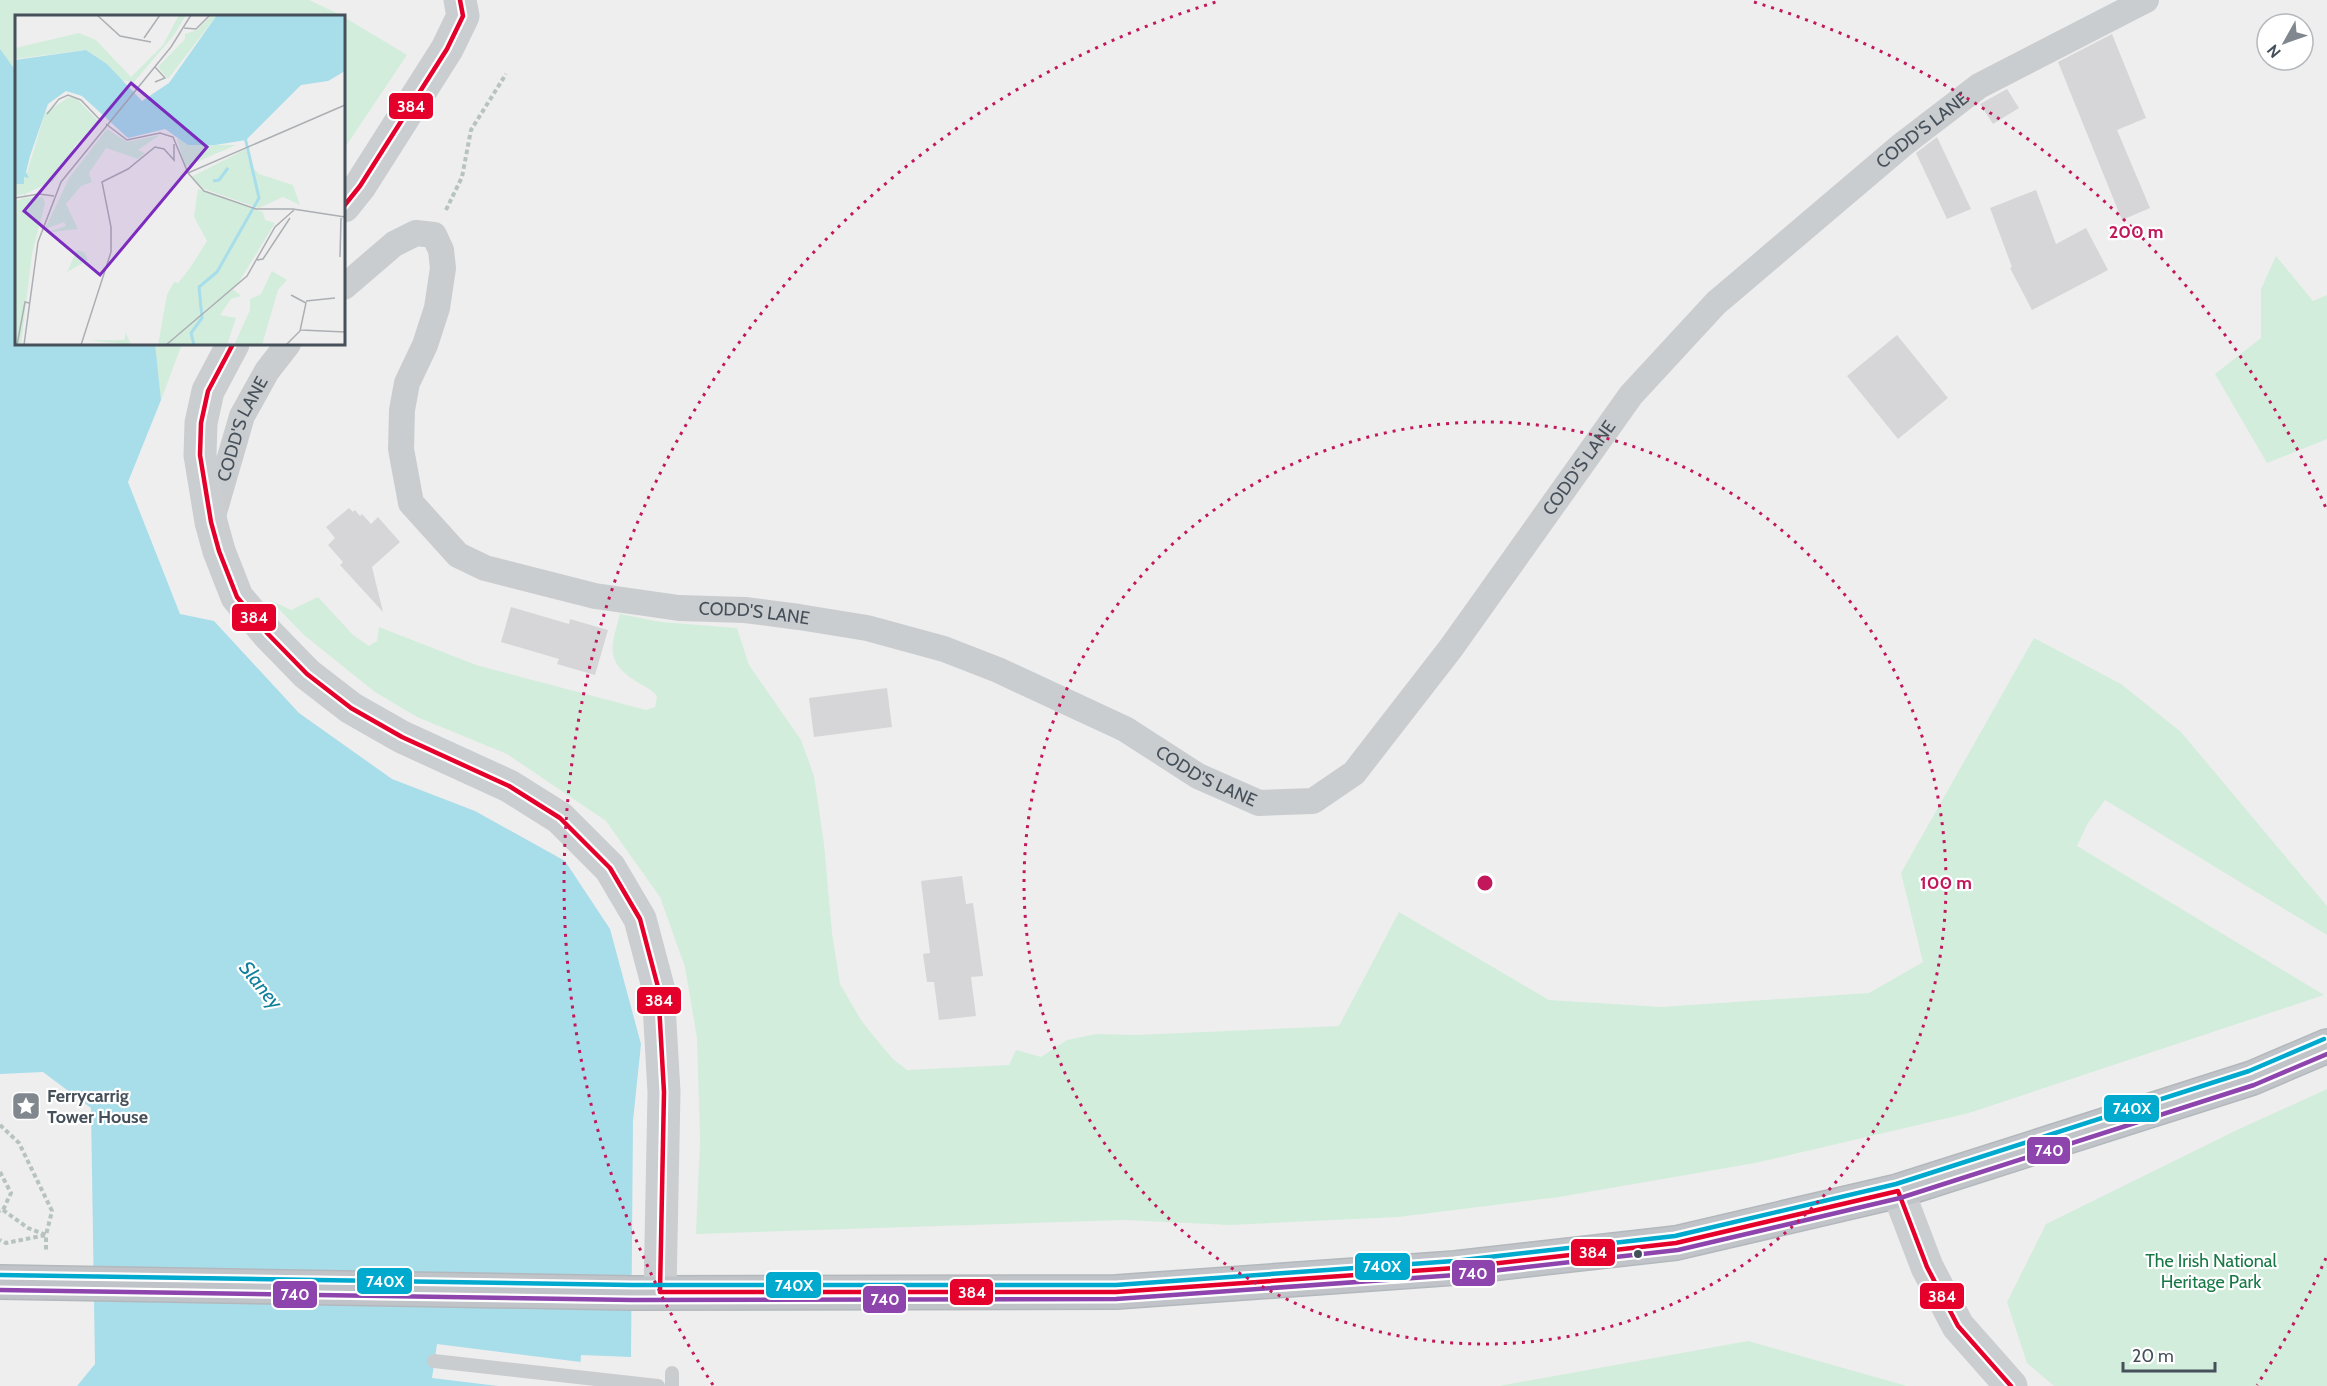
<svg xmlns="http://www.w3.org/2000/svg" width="2327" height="1386" viewBox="0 0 2327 1386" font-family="Cabin,sans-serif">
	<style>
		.green { fill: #d2eddc }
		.water { fill: #a8ddea }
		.pier { fill: #efeeee }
		.building { fill: #d6d6d8 }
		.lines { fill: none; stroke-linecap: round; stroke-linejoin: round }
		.trunk-casing { stroke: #b3b8bd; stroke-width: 36 }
		.path { stroke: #b7c3bf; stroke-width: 4; stroke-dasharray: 4.5 3; stroke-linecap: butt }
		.service { stroke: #cacdcf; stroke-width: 14 }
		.minor { stroke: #cacdcf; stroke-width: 26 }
		.secondary { stroke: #caced1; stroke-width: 33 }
		.trunk { stroke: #c0c4c8; stroke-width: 33 }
		.bus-1-casing { stroke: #fff; stroke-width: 9 }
		.bus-2-casing { stroke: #fff; stroke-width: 9 }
		.bus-3-casing { stroke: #fff; stroke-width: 9 }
		.bus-1 { stroke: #e4002b; stroke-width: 4.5 }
		.bus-2 { stroke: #8e44ad; stroke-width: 4.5 }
		.bus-3 { stroke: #00a9ce; stroke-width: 4.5 }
		.ring { fill: none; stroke: #c2185b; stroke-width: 3; stroke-dasharray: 3 6 }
		.bus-dot { fill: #46505a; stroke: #fff; stroke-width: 2 }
		.labels { text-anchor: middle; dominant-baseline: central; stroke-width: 4.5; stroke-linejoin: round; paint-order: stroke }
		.street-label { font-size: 18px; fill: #46505a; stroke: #fff }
		.poi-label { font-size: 18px; font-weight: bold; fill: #46505a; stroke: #fff; text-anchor: start }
		.park-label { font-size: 18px; fill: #187947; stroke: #fff }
		.water-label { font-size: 20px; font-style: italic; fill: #0f809c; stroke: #fff }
		.inset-river { fill: none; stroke: #a8ddea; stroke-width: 3 }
		.inset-road { fill: none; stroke: #abafb3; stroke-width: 1.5 }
		.view { fill: #7b2cbf; fill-opacity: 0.15; stroke: #7b2cbf; stroke-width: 3 }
		.inset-edge { fill: none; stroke: #46505a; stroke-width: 3 }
		.centre { fill: #c2185b; stroke: #fff; stroke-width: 3 }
		.ring-label { font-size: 18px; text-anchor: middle; font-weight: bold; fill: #c2185b; stroke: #fff; stroke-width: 4.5; stroke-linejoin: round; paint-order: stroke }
		.line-badge { stroke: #fff; stroke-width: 2 }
		.badge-label { font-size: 16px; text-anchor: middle; font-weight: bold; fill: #fff }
	</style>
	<rect width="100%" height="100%" fill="#efeeee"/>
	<path class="green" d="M0,0H309L343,16H16V71L0,49Z
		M344,17L407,55L344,149Z
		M2276,256L2313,301L2327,295V439L2267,463L2215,374L2261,338V289Z
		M154,344H182L161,400Z
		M318,597L353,635L369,646L377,641L379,627L476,665L646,710L655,707L657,696C648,686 644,687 634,680C604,661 612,644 620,614L661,622L737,628L749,665L801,740L814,776L824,844L832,933L840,984L861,1020L876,1039L893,1059L907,1070L1009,1065L1016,1050L1041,1057L1067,1040L1096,1034L1137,1035L1339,1026L1399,912L1549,1000L1661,1007L1869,993L1923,962L1901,873L2034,638L2121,684L2181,732L2327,906V935L2105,800L2088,823L2077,846L2324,995L1969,1113L1755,1163L1559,1197L1398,1217L1230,1225L1124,1220L696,1234L700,1140L697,1038L685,967L660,897L606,821L507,754L417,717L375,692L304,635L270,600L291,610Z
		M2327,1089V1386H2054L2027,1363L2007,1302L2046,1224L2239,1129Z
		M1748,1341L1907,1386H1499Z"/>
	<path class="water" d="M0,49L16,71V344H155L161,400L128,482L180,614L214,621L299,713L392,779L475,811L565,861L610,929L641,1044L633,1121L631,1357L581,1355L579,1386H77L95,1364L91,1108L43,1072L0,1074Z"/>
	<path class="pier" d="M437,1344L581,1362L579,1386H498L432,1378Z"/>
	<path class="building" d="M2112,34L2146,118L2117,130L2150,208L2122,220L2058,62Z
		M2007,89L2019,108L1993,124L1980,104Z
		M1937,137L1971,209L1947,219L1916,153Z
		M2036,190L2056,244L2086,228L2108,270L2032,310L2010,268L2012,267L1990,208Z
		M1897,335L1948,398L1898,439L1847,376Z
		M349,508L353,512L355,510L360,516L362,514L371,524L378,517L400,542L372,567L383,612L340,565L343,562L328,545L335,538L326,527Z
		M511,607L569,624L570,619L608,630L595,675L557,664L559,659L501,642Z
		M887,688L892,727L814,737L809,698Z
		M962,876L966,904L973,903L983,976L971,977L976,1016L939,1020L934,982H927L923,954L930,953L921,881Z"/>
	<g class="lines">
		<g class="trunk-casing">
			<path id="trunk" d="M0,1282L632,1293L1116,1292L1455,1268L1676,1243L1898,1191L2252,1078L2327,1046"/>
		</g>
		<path class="path" d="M446,210L462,177L471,130L506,74
			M0,1125L19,1143L52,1211L46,1235L6,1243L0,1240
			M0,1172L11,1193L3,1210L0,1211
			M3,1210L28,1228L46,1235V1250"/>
		<path class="service" d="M434,1361L658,1386
			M672,1373V1386"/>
		<g class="minor">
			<path id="s1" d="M344,287L394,244L416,233L434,235L441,250L443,268L437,308L425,345L407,383L402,410L401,449L411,503L458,555L485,568L595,596L679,608L745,610L799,617L867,628L944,649L998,670L1125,729L1198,776L1259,803L1313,801L1354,773L1451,648L1631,395L1716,303L1902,145L1979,86L2146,0"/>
			<path id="s2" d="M213,516L242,416L267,371L288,344"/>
		</g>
		<path class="secondary" d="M344,206L360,186L447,49L463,16L460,0
			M233,344L208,391L201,423L200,455L211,522L219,551L237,597L268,634L307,674L351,708L402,737L509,786L560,818L610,868L640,919L658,987L664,1092L660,1292
			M1898,1191L1927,1267L1958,1326L2011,1386"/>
		<use href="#trunk" class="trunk"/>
		<g class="bus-1-casing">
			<path id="bus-1" d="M344,206L360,186L447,49L463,16L460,0
				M233,344L208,391L201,423L200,455L211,522L219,551L237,597L268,634L307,674L351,708L402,737L509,786L560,818L610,868L640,919L658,987L664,1092L660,1292
				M1898,1191L1927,1267L1958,1326L2011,1386
				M660,1292H1116L1455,1268L1676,1243L1898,1191"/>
		</g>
		<g class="bus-2-casing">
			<path id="bus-2" d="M0,1290L632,1300L1116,1299L1456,1275L1678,1250L1900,1198L2254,1085L2327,1054"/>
		</g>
		<g class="bus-3-casing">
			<path id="bus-3" d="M0,1275L632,1285H1116L1454,1261L1675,1236L1896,1184L2249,1071L2324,1039"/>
		</g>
		<use href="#bus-1" class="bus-1"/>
		<use href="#bus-2" class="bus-2"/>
		<use href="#bus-3" class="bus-3"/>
	</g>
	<g class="ring">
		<circle cx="1485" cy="883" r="461"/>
		<path d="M2326 1258A921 921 0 0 1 2257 1385M713 1385A921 921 0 0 1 1216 2M1754 2A921 921 0 0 1 2326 508"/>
	</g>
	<defs>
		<g id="sight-square" transform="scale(1.5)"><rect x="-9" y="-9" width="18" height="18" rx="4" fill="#81878e" stroke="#fff"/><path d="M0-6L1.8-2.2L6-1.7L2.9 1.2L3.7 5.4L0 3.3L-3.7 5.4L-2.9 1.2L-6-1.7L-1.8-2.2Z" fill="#fff"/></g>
	</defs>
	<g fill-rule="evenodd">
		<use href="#sight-square" x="26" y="1106"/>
	</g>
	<circle class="bus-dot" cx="1638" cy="1254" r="5"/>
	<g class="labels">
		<g class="street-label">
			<text stroke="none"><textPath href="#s1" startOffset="2272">CODD'S LANE</textPath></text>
			<text stroke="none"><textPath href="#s2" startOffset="92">CODD'S LANE</textPath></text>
			<text stroke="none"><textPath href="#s1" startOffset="1788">CODD'S LANE</textPath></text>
			<text stroke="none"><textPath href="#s1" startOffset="760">CODD'S LANE</textPath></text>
			<text stroke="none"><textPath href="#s1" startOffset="1246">CODD'S LANE</textPath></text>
		</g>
		<g class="poi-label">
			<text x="47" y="1096">Ferrycarrig<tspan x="47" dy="21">Tower House</tspan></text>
		</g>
		<g class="park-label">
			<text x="2211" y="1261">The Irish National<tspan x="2211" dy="21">Heritage Park</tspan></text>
		</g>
		<g class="water-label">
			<text transform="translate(261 985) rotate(51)">Slaney</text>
		</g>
	</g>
	<g transform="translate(15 15)">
		<rect width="330" height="330" fill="#efeeee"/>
		<path d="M164,0H171L159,20L119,67L104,65L92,49L71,35L0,44V33L64,18L81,25L116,62L148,30ZM197,0H202L153,64L143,52L170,24V19L182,15ZM54,82L62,84L83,106L60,131L38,166L10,179L11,183L28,182L30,188L17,239L6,330H0V186L10,183L9,179L0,181V169L11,161L30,98ZM92,114L112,127L145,120L123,135L130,138L123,144L91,133L74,158L77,167L66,171L51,189L63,214L29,218L51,211L49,207L30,214L54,163ZM162,123L174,130H221L170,152ZM231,134L235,149L244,159L278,170L285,190L268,182L244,193L189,174L176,162ZM183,174L248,197L250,205L260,208L222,270L187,297L186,290L185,299L218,274L226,281L216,284L205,300L221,303L212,330H143L152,280L159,267L163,268L175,253L192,226L179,202ZM62,235L69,237L73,245L52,257ZM257,256L272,265L263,275L247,330H219L235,295V284L246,279ZM111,318L116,330L73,325H109Z" fill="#d2eddc"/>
		<path d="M202,0H330V56L313,66L286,70L231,125L200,130H173L150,114L113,123L67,81L51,76L33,89L15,141L11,157L14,163L9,162V169H0V45L71,35L92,49L127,86L154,68Z" fill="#a8ddea"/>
		<path class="inset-river" d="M198,166L204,165L213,153M179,330L176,318L187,303L184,272L202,257L244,183L230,122"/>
		<path class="inset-road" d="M82,0L105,21L136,27M169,13L181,14L195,0M129,23L145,0M140,67L150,63L140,52M32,99L44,84L53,80L66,85L86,106M91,109L112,125L145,118L158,122L173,158L330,90M173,158L189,176L241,194H278L330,202M0,183L24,179L39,181M325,242L326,203M242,245L248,244L275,203M291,286L320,283M286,315L330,317M2,330L10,287L14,288M9,330L23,227L46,167L156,32L176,0M66,330L96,237V212L87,167L113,154L140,132L149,134L159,145V129M151,330L232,261L260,212L279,195M271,330L285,316L291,288L276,280"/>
		<path class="view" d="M116,68L192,132L85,260L9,196Z"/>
		<rect width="330" height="330" class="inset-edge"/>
	</g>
	<circle cx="1485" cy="883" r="9" class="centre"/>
	<g class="ring-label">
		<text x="2136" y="238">200 m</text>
		<text x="1946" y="889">100 m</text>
	</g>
	<g class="line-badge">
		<rect x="388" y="92" width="46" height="28" rx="6" fill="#e4002b"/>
		<rect x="231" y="603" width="46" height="29" rx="6" fill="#e4002b"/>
		<rect x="636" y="986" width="46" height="29" rx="6" fill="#e4002b"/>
		<rect x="2103" y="1094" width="57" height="29" rx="6" fill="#00a9ce"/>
		<rect x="2026" y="1136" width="45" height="29" rx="6" fill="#8e44ad"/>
		<rect x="1570" y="1238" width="46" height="29" rx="6" fill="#e4002b"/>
		<rect x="1354" y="1252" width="57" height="29" rx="6" fill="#00a9ce"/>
		<rect x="1451" y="1259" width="45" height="28" rx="6" fill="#8e44ad"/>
		<rect x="356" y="1267" width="57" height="28" rx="6" fill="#00a9ce"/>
		<rect x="765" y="1271" width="57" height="28" rx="6" fill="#00a9ce"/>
		<rect x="949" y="1278" width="45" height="28" rx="6" fill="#e4002b"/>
		<rect x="272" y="1280" width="46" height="29" rx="6" fill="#8e44ad"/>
		<rect x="1919" y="1282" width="46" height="28" rx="6" fill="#e4002b"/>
		<rect x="862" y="1285" width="45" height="29" rx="6" fill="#8e44ad"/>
	</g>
	<g class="badge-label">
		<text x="411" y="112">384</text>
		<text x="254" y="623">384</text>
		<text x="659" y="1006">384</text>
		<text x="2132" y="1114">740X</text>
		<text x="2049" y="1156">740</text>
		<text x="1593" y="1258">384</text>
		<text x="1382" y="1272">740X</text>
		<text x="1473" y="1279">740</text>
		<text x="385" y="1287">740X</text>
		<text x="794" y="1291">740X</text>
		<text x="972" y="1298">384</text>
		<text x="295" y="1300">740</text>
		<text x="1942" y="1302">384</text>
		<text x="885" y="1305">740</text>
	</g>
	<g transform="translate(2285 42) rotate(230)"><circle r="28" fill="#ffffff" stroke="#b5b9bd" stroke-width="1.5"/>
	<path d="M0-4.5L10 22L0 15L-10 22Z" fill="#81878e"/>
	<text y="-9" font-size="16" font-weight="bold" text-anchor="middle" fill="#46505a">N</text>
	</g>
	<path d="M2123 1362v9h92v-9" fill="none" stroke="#46505a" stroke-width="3"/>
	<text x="2132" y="1362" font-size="18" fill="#46505a" stroke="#ffffff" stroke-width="4.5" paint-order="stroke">20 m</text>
</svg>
